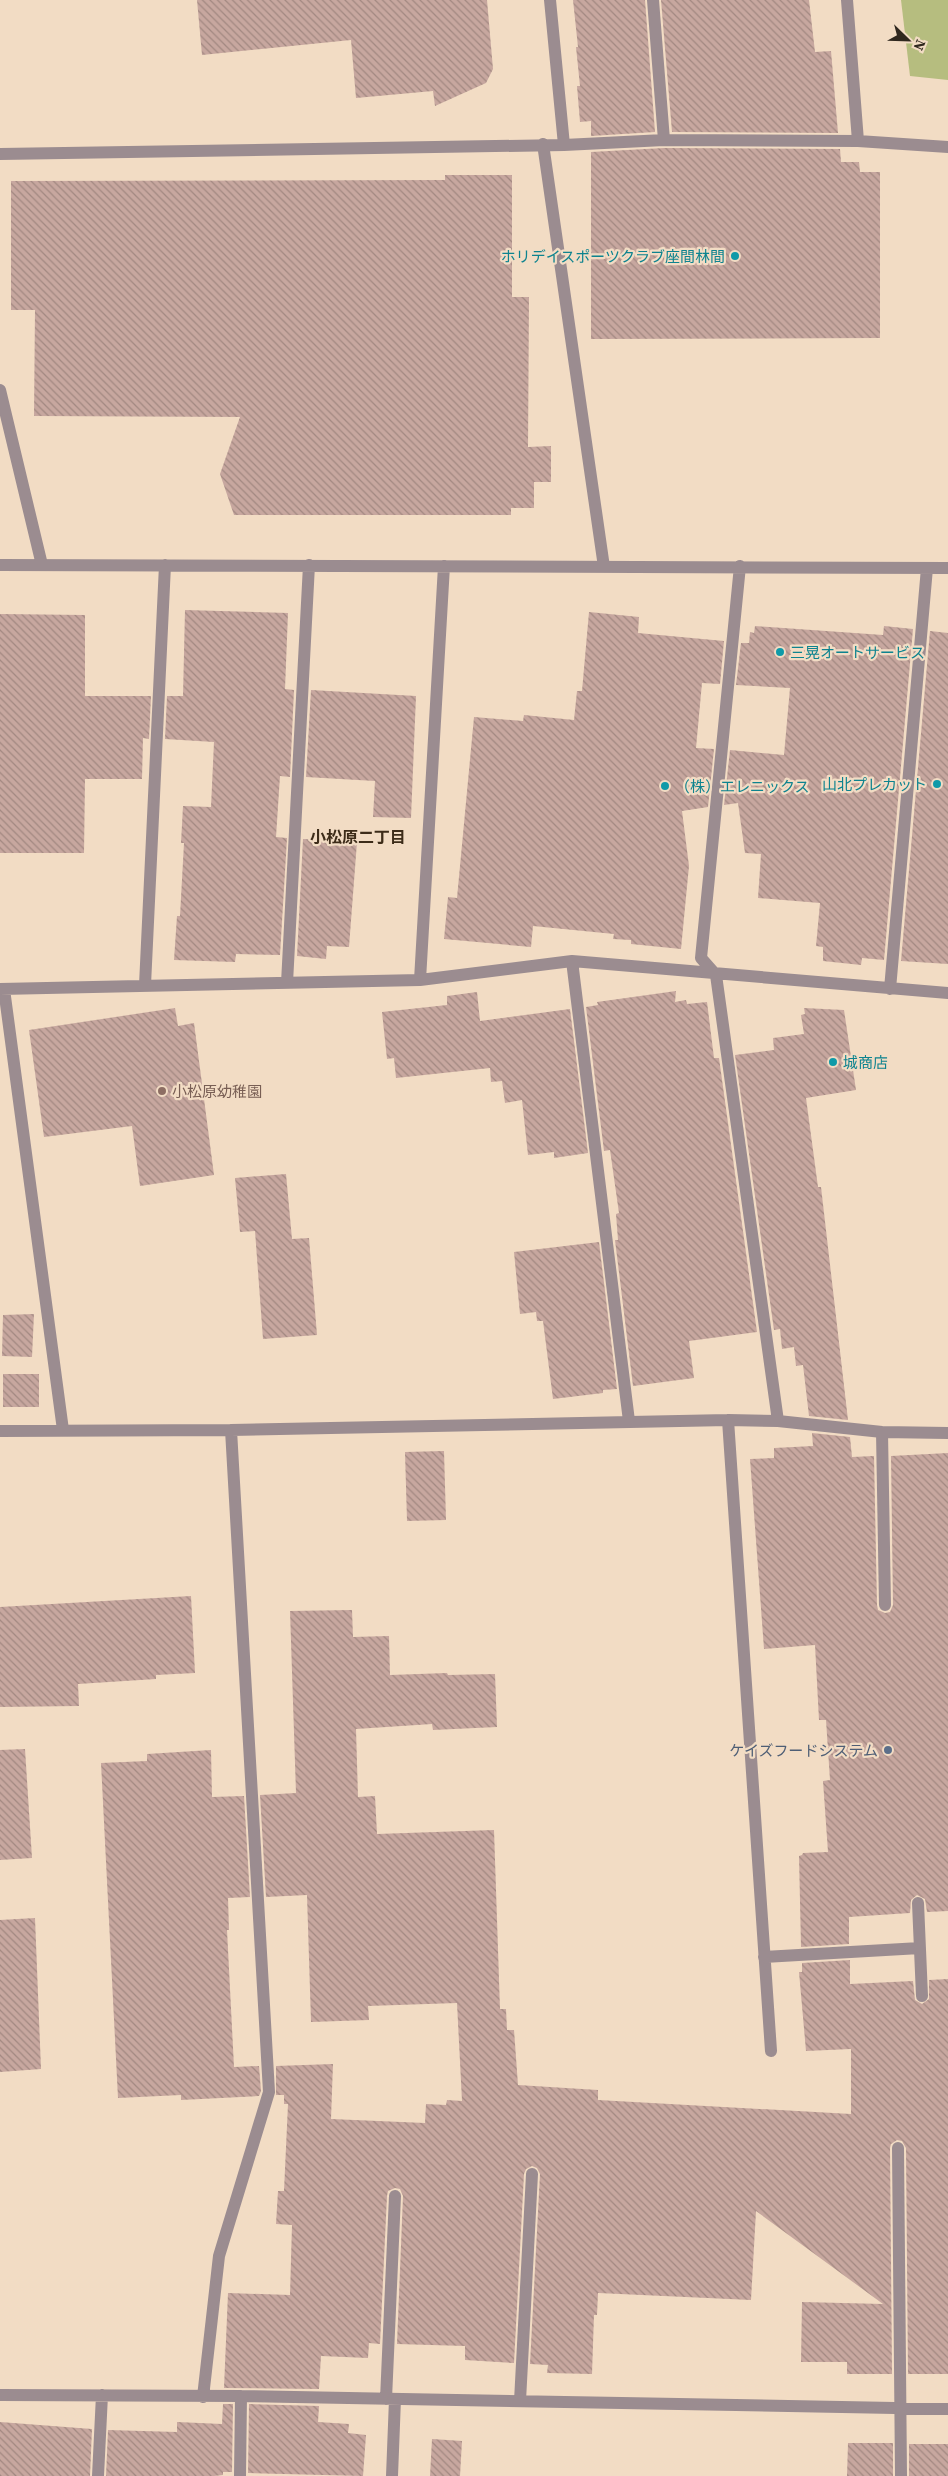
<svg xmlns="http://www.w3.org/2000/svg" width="948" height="2476" viewBox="0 0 948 2476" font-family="'Source Serif 4','Noto Sans JP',serif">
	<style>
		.green { fill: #b6bd7f }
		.building { fill: url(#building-back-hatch) }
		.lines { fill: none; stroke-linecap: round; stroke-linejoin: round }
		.minor { stroke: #9b8c90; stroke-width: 12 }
		.culture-dot { fill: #0f9aa8; stroke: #f2dcc4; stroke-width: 2 }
		.education-dot { fill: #8d6e63; stroke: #f2dcc4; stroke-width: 2 }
		.service-dot { fill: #5c6f8a; stroke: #f2dcc4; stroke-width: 2 }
		.labels { text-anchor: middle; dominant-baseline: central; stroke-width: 4.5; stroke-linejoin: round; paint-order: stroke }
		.culture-label { font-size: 15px; fill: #0d838f; stroke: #f2dcc4; text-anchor: start }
		.education-label { font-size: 15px; fill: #785e54; stroke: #f2dcc4; text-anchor: start }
		.service-label { font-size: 15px; fill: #4e5e75; stroke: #f2dcc4; text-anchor: end }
		.neighbourhood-label { font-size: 16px; font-weight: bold; fill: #3d2c19; stroke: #f2dcc4 }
	</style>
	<defs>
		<pattern id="building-back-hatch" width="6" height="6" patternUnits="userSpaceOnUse" patternTransform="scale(1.25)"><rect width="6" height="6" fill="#c7a79f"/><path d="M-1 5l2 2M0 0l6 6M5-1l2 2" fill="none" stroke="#a28881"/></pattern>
	</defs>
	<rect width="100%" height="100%" fill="#f2dcc4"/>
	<path class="green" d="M901,0H948V80L910,76Z"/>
	<path class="building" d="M197,0H487L493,69L486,83L435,106L433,91L356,98L351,40L202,55Z
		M573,0H645L655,132L591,136V121L580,122L577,86H580L576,47H578Z
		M661,0H809L815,52L831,51L838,133L672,132Z
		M664,148L840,149L841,162H859L860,172H880V338L591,339V152Z
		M445,175H512V297H529L528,447L551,446V482H534V508H511V515H234L220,474L240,417L34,416L35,310H11V181L445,180Z
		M185,610L288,613L285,689L294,690L290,777L280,776L276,837L287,838L280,955L236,954L235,962L174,960L177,916H180L184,843H181L183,806L211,807L214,742L165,739L167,696H183Z
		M589,612L639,617L638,633L724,641L720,684L702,683L696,748L714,749L708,807L682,811L689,866L681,949L631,944V940L613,939L614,934L533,926L531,947L444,939L448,897L457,898L474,717L523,721L524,715L574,720L577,691H582Z
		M0,614L85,615V696H151L149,739L143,738L142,779H85L84,853H0Z
		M755,626L883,635L884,626L913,629L884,960L862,958L861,965L823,961V947L816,946L820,903L758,898L761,854L745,853L738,803L724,805L730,750L784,755L790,688L736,685L741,643H749L750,632L754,633Z
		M930,631L948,633V964L901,961Z
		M311,690L416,696L411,818L373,817L375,781L306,777Z
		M303,839L357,842L349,947L327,946L326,959L297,956Z
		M676,991L675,1002L686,1000L687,1004L707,1002L714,1058H719L757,1332L689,1341L694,1378L633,1386L615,1240H618L616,1214L619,1213L610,1150L604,1151L586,1007L598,1005L597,1002Z
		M477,992L480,1021L570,1009L588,1153L554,1158V1152L528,1155L522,1100L505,1103L502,1081L491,1082L490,1068L396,1078L394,1058L387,1059L382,1012L447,1005V996Z
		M175,1008L178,1026L194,1023L214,1175L140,1186L132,1126L44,1137L29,1030Z
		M804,1008L844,1010L856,1090L806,1098L818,1187H821L848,1420L809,1416L803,1365L796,1366L794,1347L782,1349L780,1329L774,1330L735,1055L774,1050L773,1038L804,1034L801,1015L805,1014Z
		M286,1174L292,1239L309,1238L317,1335L263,1339L255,1231L240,1232L235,1178Z
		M599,1242L617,1389L603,1390V1393L553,1399L543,1321H537L536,1312L520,1314L514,1252Z
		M34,1314L32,1357L2,1356L3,1315Z
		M3,1374H39V1407H3Z
		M812,1433L850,1437L852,1457L874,1456L877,1605L878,1610L885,1613L890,1612L893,1605L891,1456L948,1453V1911L927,1912L925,1899L917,1895L911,1900L910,1913L849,1917V1944L801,1947L799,1856L802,1855L803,1853L828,1852L823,1781L830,1780L826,1720H819L815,1645L764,1649L750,1459L774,1458V1448L813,1446Z
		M444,1451L446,1520L407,1521L405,1452Z
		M191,1596L195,1673L156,1675V1679L78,1684L79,1706L0,1707V1607Z
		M352,1610L353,1637L389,1636L390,1675L447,1673L448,1675L495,1674L497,1727L433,1730L432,1724L356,1729L358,1797L375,1796L377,1834L494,1830L500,2009H506L507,2030H514L518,2085L598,2090V2100L851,2114V2049L806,2051L799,1972H802V1963L850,1960V1984L913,1981L915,2000L922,2004L929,1999V1980L948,1979V2374H908L906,2148L902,2141L897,2140L891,2144L890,2148L892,2374H847V2362H801L802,2302L883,2304L756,2211L751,2300L598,2293L597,2315H594L592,2374L547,2373L548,2365L530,2364L540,2174L537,2168L532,2166L526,2169L524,2174L514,2363L465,2360V2346L397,2344L403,2196L400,2189L395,2188L388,2191L387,2196L380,2344L369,2343L368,2358L321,2356L319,2389L224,2388L228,2293L290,2295L292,2225L276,2224L278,2191H284L288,2104H284V2095H276V2066L333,2064L331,2119L425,2123L426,2104L446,2105L447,2100L462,2101L457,2003L368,2006L369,2020L311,2022L307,1895L266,1897L260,1795L296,1793L290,1611Z
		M25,1749L32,1858L0,1860V1750Z
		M211,1750L212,1797L244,1796L250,1897L228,1898L229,1930H227L234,2067L259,2066L261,2091L259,2096L181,2100V2095L118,2098L101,1763L147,1761V1754Z
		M35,1918L41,2069L0,2072V1920Z
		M223,2404H233L232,2472H223V2475L214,2476H106L108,2430L177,2432V2422L222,2424Z
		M249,2404L319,2406L318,2422L349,2424L348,2433L366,2435L363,2476L248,2473Z
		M0,2422L92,2429L90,2476H0Z
		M432,2439L462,2441L460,2476H430Z
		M848,2443H893V2476H847Z
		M909,2444H948V2476H909Z"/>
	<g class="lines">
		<path class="minor" d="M550,0L564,145
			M653,0L664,140
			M847,0L858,141
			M543,144L604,567
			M0,154L564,145L664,140L858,141L948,147
			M0,390L42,565
			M0,565L948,568
			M740,566L701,958L716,975L778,1421
			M572,961L629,1421
			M420,980L444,566
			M287,983L309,565
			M145,985L165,565
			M0,989L420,980L572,961L948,993
			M4,989L63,1430
			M890,989L927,568
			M728,1420L771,2051
			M0,1431L231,1430L728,1420L778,1421L882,1432L948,1433
			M882,1432L885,1605
			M918,1903L922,1996
			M764,1957L920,1948
			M898,2148L901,2476
			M0,2395L241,2396L948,2409
			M203,2397L219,2256L269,2092L231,1430
			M386,2399L395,2196
			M520,2401L532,2174
			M98,2476L102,2395
			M240,2476L241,2396
			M392,2476L395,2399"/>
	</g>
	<g class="culture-dot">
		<circle cx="735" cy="256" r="5"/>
		<circle cx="780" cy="652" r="5"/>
		<circle cx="937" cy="784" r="5"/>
		<circle cx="665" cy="786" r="5"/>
		<circle cx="833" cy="1062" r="5"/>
	</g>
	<circle class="education-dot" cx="162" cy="1091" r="5"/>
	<circle class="service-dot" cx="888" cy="1750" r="5"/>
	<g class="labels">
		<g class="culture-label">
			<text x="725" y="256" text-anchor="end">ホリデイスポーツクラブ座間林間</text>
			<text x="790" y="652">三晃オートサービス</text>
			<text x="927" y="784" text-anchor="end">山北プレカット</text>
			<text x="675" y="786">（株）エレニックス</text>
			<text x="843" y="1062">城商店</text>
		</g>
		<g class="education-label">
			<text x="172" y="1091">小松原幼稚園</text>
		</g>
		<g class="service-label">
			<text x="878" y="1750">ケイズフードシステム</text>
		</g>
		<g class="neighbourhood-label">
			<text x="358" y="837">小松原二丁目</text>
		</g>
	</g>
	<g transform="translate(908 40) rotate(113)" stroke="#f2dcc4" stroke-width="4" paint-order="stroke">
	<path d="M0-4L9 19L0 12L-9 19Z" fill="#2f271e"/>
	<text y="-8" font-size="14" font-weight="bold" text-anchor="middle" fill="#2f271e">N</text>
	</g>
</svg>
